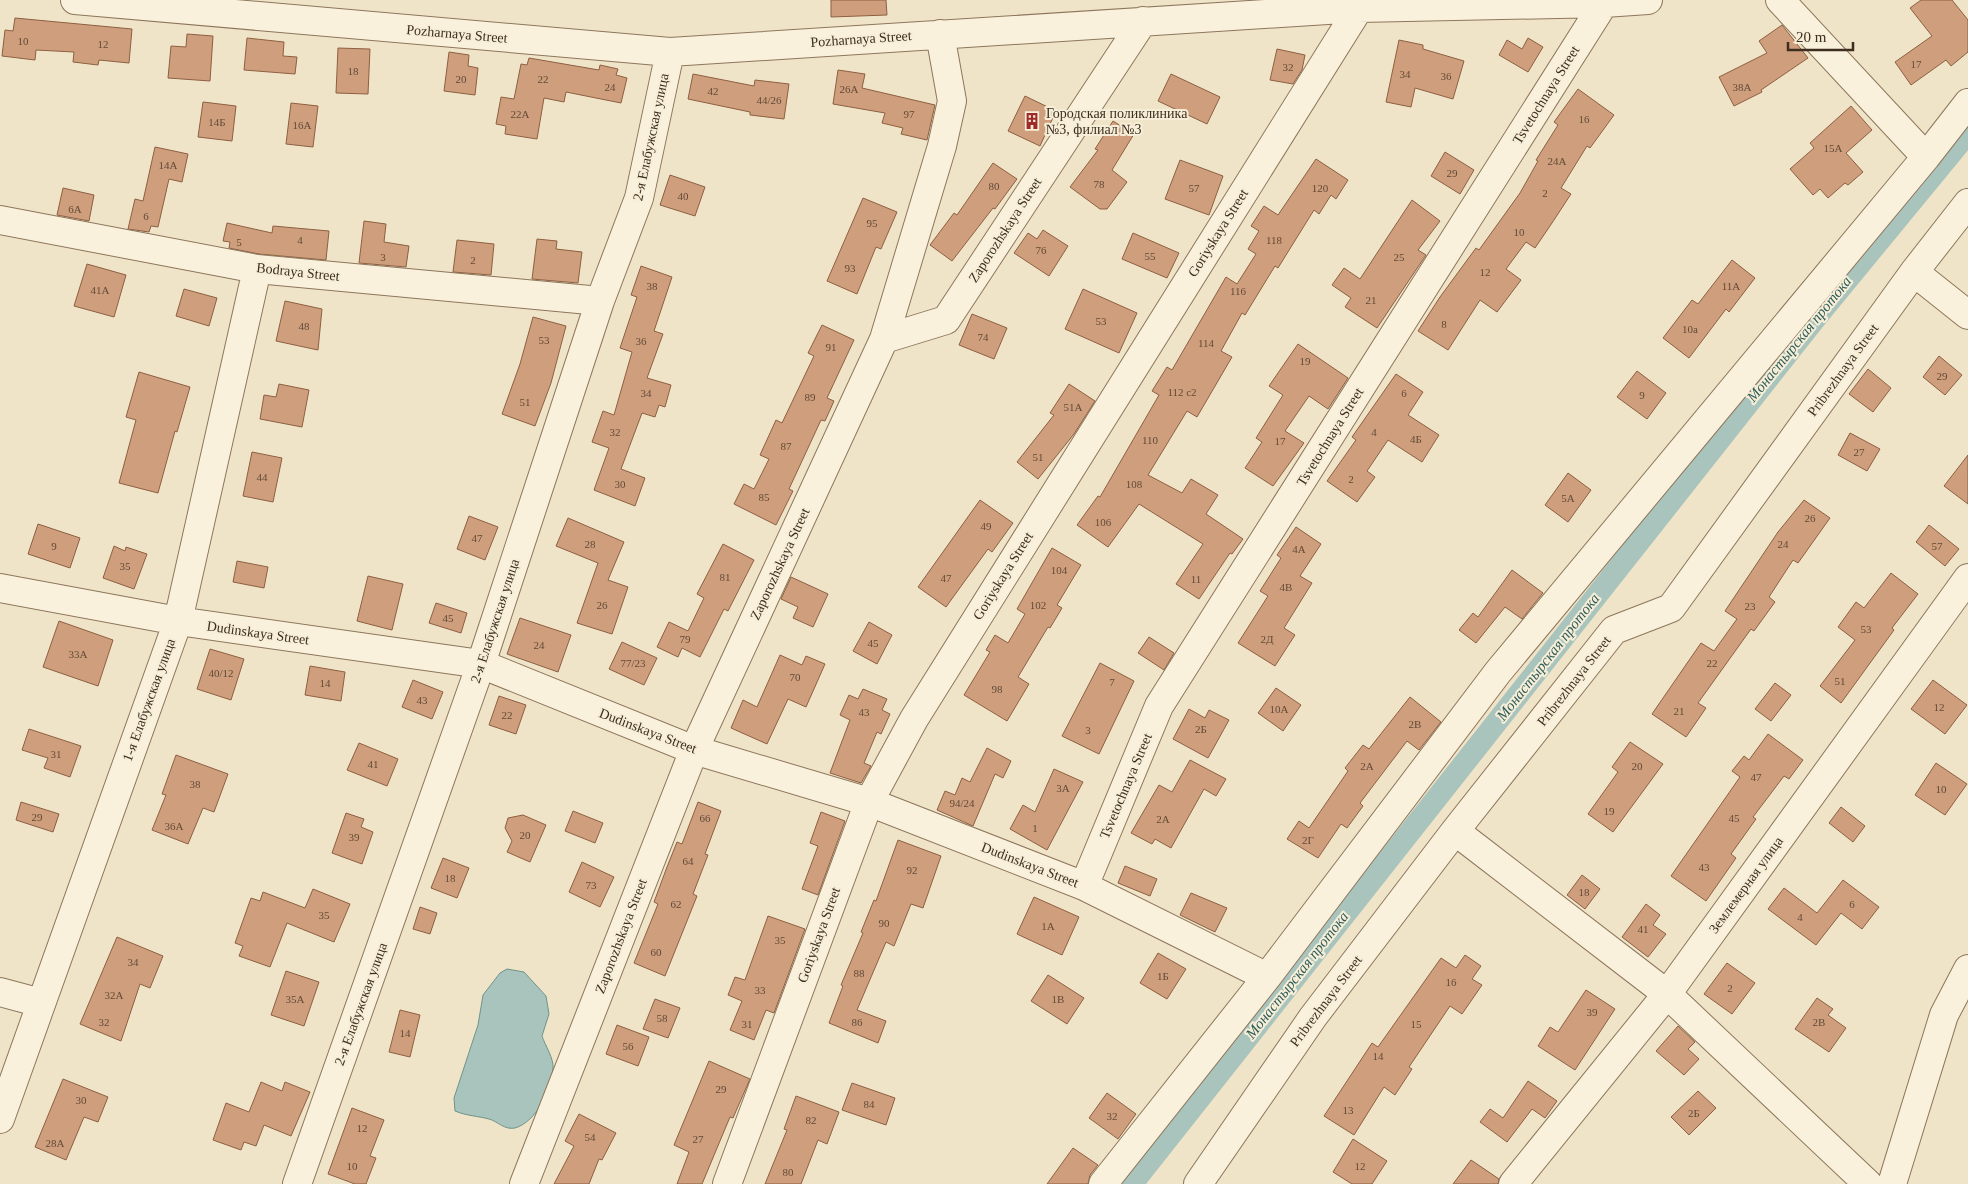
<svg xmlns="http://www.w3.org/2000/svg" width="1968" height="1184" viewBox="0 0 1968 1184" font-family="'Times New Roman',serif">
	<style>
		.water { fill: #a9c4bc; stroke: #6f938a }
		.lines { fill: none; stroke-linecap: round; stroke-linejoin: round }
		.canal { stroke: #a9c4bc; stroke-width: 22 }
		.building { fill: #cf9f7d; stroke: #8d5f41 }
		.minor-casing { stroke: #8d765c; stroke-width: 30 }
		.minor { stroke: #faf1dc; stroke-width: 28 }
		.labels { text-anchor: middle; dominant-baseline: central; stroke-width: 4; stroke-linejoin: round; paint-order: stroke }
		.number-label { font-size: 11px; fill: #624a37 }
		.street-label { font-size: 14px; fill: #3d2e20; stroke: #f7eed8 }
		.poi-label { font-size: 14px; fill: #3d2e20; stroke: #f7eed8; text-anchor: start }
		.water-label { font-size: 15px; font-style: italic; fill: #2f5d5a; stroke: #f7eed8 }
	</style>
	<rect width="100%" height="100%" fill="#f0e4c8"/>
	<path class="water" d="M507,969L524,972L546,996L549,1014L542,1036C545,1045 554,1059 553,1068C553,1089 536,1122 515,1128C504,1130 499,1122 489,1119C478,1116 467,1116 455,1111L454,1098L478,1025L483,995L500,973Z"/>
	<g class="lines">
		<path class="canal" d="M1132,1184L1815,319L1968,133"/>
	</g>
	<path class="building" d="M831,0H886L887,15L831,17Z
		M1921,0H1952L1968,20V52L1951,66L1946,60L1911,85L1895,62L1932,36L1910,8Z
		M15,18L132,29L129,63L99,60L98,65L73,62L74,52L36,50L35,60L2,56L5,30L13,31Z
		M1782,25L1808,58L1761,90L1762,92L1734,106L1719,77L1767,53L1759,41Z
		M187,34L213,36L210,81L168,78L171,46L186,47Z
		M247,38L284,42L283,56L297,57L295,74L244,70Z
		M1528,38L1543,47L1528,72L1499,55L1507,40L1522,49Z
		M1399,40L1423,45V49L1464,61L1453,99L1415,88L1411,107L1386,102Z
		M338,48L370,49L368,94L336,93Z
		M1277,49L1305,55L1302,70L1293,84L1270,80Z
		M449,52L469,55L468,66L478,68L475,95L444,91Z
		M529,58L599,70L600,65L618,69L616,75L627,78L621,103L566,92L564,102L544,98L537,139L505,134L506,126L496,124L501,97L514,99L521,64L527,65Z
		M838,70L865,74L862,88L935,105L927,140L901,134L903,128L882,123L885,113L833,104Z
		M693,74L754,86L755,80L789,84L784,119L750,115V112L688,99Z
		M1171,74L1220,97L1207,124L1158,101Z
		M1578,89L1614,115L1590,148L1587,146L1561,188L1571,194L1552,223L1535,248L1526,242L1506,269L1521,280L1497,312L1480,300L1448,350L1418,331L1440,297L1476,248L1479,250L1520,193L1538,161L1536,160L1558,125L1554,122Z
		M1025,96L1056,111L1040,146L1008,131Z
		M203,102L236,106L232,141L198,137Z
		M291,103L318,106L313,147L286,144Z
		M1851,106L1872,130L1846,153L1863,172L1848,185L1845,183L1828,198L1820,189L1813,195L1790,169L1814,148L1810,143Z
		M1113,121L1134,134L1112,170L1127,182L1107,209H1100L1070,187L1098,150L1095,149Z
		M155,147L188,154L182,182L169,179L158,227L151,226L149,232L128,229L135,199L143,201Z
		M1445,152L1474,170L1460,194L1431,176Z
		M1316,159L1348,180L1336,199L1331,195L1319,214L1314,210L1278,268L1275,266L1245,315L1242,313L1221,351L1232,357L1197,417L1187,411L1148,475L1182,493L1191,479L1218,495L1206,514L1243,539L1232,554L1230,553L1199,599L1176,584L1203,544L1139,504L1108,547L1077,525L1098,496L1100,497L1159,395L1152,391L1167,367L1172,370L1226,277L1237,284L1256,254L1248,249L1259,231L1251,226L1264,206L1278,215Z
		M1180,160L1223,176L1209,215L1165,199Z
		M993,163L1017,179L995,209L993,208L952,261L930,245L954,213L957,215Z
		M670,175L705,187L695,216L660,205Z
		M63,188L94,195L89,221L57,215Z
		M863,198L897,212L881,249L876,247L857,294L827,281Z
		M1412,200L1440,221L1418,250L1426,255L1377,328L1345,307L1351,298L1332,285L1344,268L1360,279Z
		M364,221L386,224L384,242L409,246L406,267L359,263Z
		M227,223L272,233L273,226L329,231L326,260L259,254L229,248L230,242L223,241Z
		M1043,230L1068,246L1049,276L1014,253L1028,233L1037,239Z
		M1133,233L1179,253L1167,278L1122,259Z
		M537,239L557,241L556,249L582,252L578,283L532,279Z
		M457,240L494,244L491,275L453,272Z
		M1732,260L1755,278L1729,312L1726,309L1689,358L1663,338L1692,300L1698,304Z
		M87,264L126,275L114,317L74,306Z
		M641,266L672,277L654,331L663,334L647,378L671,385L665,407L659,405L655,417L642,413L621,469L645,478L635,506L594,490L609,448L592,442L603,411L614,415L632,352L620,348L637,297L631,295Z
		M184,289L217,298L209,326L176,316Z
		M1083,289L1137,313L1119,353L1065,329Z
		M285,301L322,309L318,350L276,341Z
		M972,314L1007,328L994,359L959,345Z
		M533,317L566,326L551,383L535,426L502,414L520,364Z
		M822,325L854,340L827,398L834,401L825,421L821,420L789,489L793,491L776,525L734,504L744,484L754,489L769,459L760,455L776,420L782,423L814,356L808,353Z
		M1298,344L1348,378L1328,409L1309,396L1285,431L1304,443L1273,486L1245,468L1262,442L1256,438L1283,395L1269,386Z
		M1939,356L1962,375L1945,395L1923,377Z
		M1868,369L1891,388L1873,412L1849,394Z
		M1637,371L1666,393L1647,419L1617,397Z
		M139,372L190,387L177,432L175,431L158,493L119,483L136,420L126,417Z
		M1396,374L1423,392L1408,415L1439,435L1422,462L1388,440L1367,471L1375,477L1357,502L1327,481L1356,440L1352,437Z
		M279,384L309,390L302,427L260,419L264,395L276,397Z
		M1069,384L1095,401L1074,434L1038,479L1017,462L1054,415L1050,413Z
		M1850,433L1880,449L1867,471L1838,455Z
		M252,452L282,458L273,502L243,496Z
		M1968,455V504L1944,486Z
		M1568,473L1591,490L1568,522L1545,505Z
		M980,500L1013,523L992,552L988,549L946,607L918,587Z
		M1804,500L1830,518L1798,563L1793,560L1769,597L1775,602L1754,631L1751,629L1698,703L1706,708L1686,737L1652,714L1701,643L1714,651L1737,619L1725,611L1778,532Z
		M469,516L498,527L485,560L457,549Z
		M568,518L624,542L608,580L628,587L612,634L577,623L598,563L556,546Z
		M38,524L80,538L70,568L28,554Z
		M1929,525L1959,549L1945,566L1916,542Z
		M1296,527L1321,544L1300,576L1312,583L1284,628L1295,635L1275,666L1238,643L1268,596L1260,591L1281,558L1277,555Z
		M723,544L754,560L728,611L724,609L700,657L682,648L678,657L657,647L669,622L688,631L704,598L697,594Z
		M114,546L125,551L126,547L147,554L134,589L103,578Z
		M1052,548L1081,565L1057,605L1062,608L1050,628L1048,627L1018,677L1029,684L1007,721L964,695L990,652L986,650L995,635L1008,643L1025,614L1017,609Z
		M237,561L268,567L264,588L233,582Z
		M1512,570L1543,593L1522,619L1505,607L1476,643L1459,630L1473,613L1478,617Z
		M1891,573L1918,594L1892,628L1894,630L1841,703L1820,686L1855,640L1838,627L1856,602L1864,608Z
		M368,576L403,584L392,630L357,621Z
		M791,577L828,594L813,627L793,618L798,607L781,599Z
		M436,603L467,613L461,633L429,623Z
		M520,618L571,635L558,672L507,654Z
		M59,621L113,640L98,686L43,667Z
		M869,622L892,635L877,664L853,651Z
		M1149,637L1174,653L1164,670L1138,653Z
		M622,642L657,658L644,685L609,669Z
		M210,649L244,659L231,700L197,689Z
		M780,655L802,665L806,656L825,664L806,707L788,699L767,744L731,728L743,700L757,707Z
		M1100,663L1134,681L1099,754L1062,736Z
		M310,666L345,672L341,701L305,695Z
		M413,680L443,692L432,719L402,707Z
		M1933,680L1967,705L1945,734L1911,709Z
		M1775,683L1791,695L1771,721L1755,709Z
		M1276,688L1301,705L1283,731L1258,713Z
		M863,689L887,699L882,710L890,714L881,734L877,732L864,763L871,766L861,783L830,773L850,720L840,715L849,695L858,699Z
		M499,696L526,705L516,734L489,725Z
		M1410,697L1441,722L1419,750L1407,741L1360,803L1363,806L1347,828L1341,824L1318,858L1287,839L1299,821L1309,828L1348,771L1345,768L1363,745L1369,749Z
		M1189,709L1205,718L1209,710L1229,720L1208,758L1173,739Z
		M29,729L81,746L70,777L44,768L48,758L22,750Z
		M1768,734L1803,760L1789,779L1784,776L1753,817L1756,819L1731,854L1736,858L1706,901L1671,876L1740,777L1732,771L1744,756L1749,760Z
		M1630,742L1663,764L1613,832L1588,814L1618,772L1612,767Z
		M359,743L398,759L387,786L347,770Z
		M987,748L1011,761L1003,778L995,774L973,826L937,810L945,791L955,795L962,778L970,782Z
		M176,755L228,774L214,812L203,808L188,844L152,830L166,795L162,794Z
		M1190,760L1226,779L1216,796L1204,789L1171,848L1155,839L1152,844L1131,833L1159,785L1172,792Z
		M1936,763L1967,784L1945,815L1915,795Z
		M1054,769L1083,782L1047,850L1010,829L1023,805L1035,812Z
		M21,802L59,814L53,832L16,820Z
		M698,802L721,811L705,854L708,855L693,894L697,896L665,976L634,963L658,904L654,902L667,867L677,842L682,844Z
		M1841,807L1865,826L1853,842L1829,823Z
		M573,811L603,823L595,843L565,831Z
		M821,812L845,821L818,895L802,889L818,846L810,843Z
		M346,813L364,819L361,827L373,832L362,864L332,853Z
		M523,815L546,825L530,862L507,852L512,841L505,828L508,818Z
		M898,840L941,856L923,908L911,904L894,946L886,942L857,1010L886,1021L878,1043L829,1023L843,986L841,985L863,933L861,932L874,900L876,901Z
		M443,858L469,868L457,898L431,888Z
		M582,862L614,877L600,907L569,892Z
		M1125,866L1157,879L1150,896L1118,883Z
		M1582,875L1600,889L1585,909L1567,895Z
		M1843,880L1879,907L1862,929L1841,913L1816,945L1768,909L1784,888L1817,913Z
		M313,889L350,904L334,942L287,923L270,967L239,956L243,946L235,943L251,898L260,901L263,892L305,908Z
		M1191,893L1227,908L1215,932L1180,915Z
		M1034,897L1079,917L1062,955L1017,934Z
		M1646,904L1660,915L1653,925L1666,934L1648,957L1622,937Z
		M420,907L437,913L430,934L413,929Z
		M768,916L805,929L774,1013L766,1010L754,1040L730,1030L742,1001L728,995L735,977L745,980Z
		M117,937L163,956L150,988L140,984L121,1041L80,1024Z
		M1158,953L1186,969L1167,999L1140,983Z
		M1465,955L1481,966L1472,979L1482,985L1462,1014L1450,1006L1409,1067L1412,1069L1395,1095L1384,1087L1354,1135L1324,1116L1372,1043L1378,1047L1441,958L1456,968Z
		M1727,963L1755,983L1732,1014L1704,994Z
		M286,971L319,982L304,1026L271,1015Z
		M1048,975L1084,998L1067,1024L1031,1001Z
		M1586,990L1615,1009L1575,1070L1538,1046L1550,1027L1558,1032Z
		M1817,998L1833,1009L1828,1015L1846,1028L1829,1052L1795,1029Z
		M655,999L680,1008L668,1038L643,1029Z
		M400,1010L420,1015L410,1057L389,1052Z
		M617,1025L649,1037L638,1066L606,1054Z
		M1678,1026L1695,1042L1688,1049L1699,1059L1684,1075L1656,1051Z
		M709,1061L750,1079L733,1118L730,1117L702,1184H677L689,1152L674,1145Z
		M63,1079L108,1097L98,1122L84,1117L66,1160L35,1147Z
		M1528,1081L1557,1101L1545,1118L1532,1109L1507,1142L1480,1122L1490,1109L1503,1118Z
		M261,1082L282,1091L285,1082L310,1092L291,1136L264,1125L256,1146L244,1142L241,1150L213,1140L226,1103L249,1112Z
		M852,1083L895,1098L886,1125L842,1110Z
		M1698,1091L1716,1108L1689,1135L1671,1117Z
		M1107,1093L1136,1114L1118,1139L1089,1118Z
		M796,1096L839,1112L827,1144L818,1140L801,1184H765L787,1130L784,1129Z
		M352,1108L384,1120L370,1156L376,1158L366,1184H355L328,1174Z
		M579,1114L616,1133L602,1160L599,1159L589,1184H554L574,1146L565,1141Z
		M1353,1139L1387,1161L1372,1184H1352L1333,1172Z
		M1073,1148L1098,1165L1090,1175L1088,1184H1047Z
		M1471,1160L1499,1179L1498,1184H1453Z"/>
	<g class="lines">
		<g class="minor-casing">
			<path id="minor" d="M75,0L670,52L1359,8L1604,3L1648,0
				M1780,0L1926,157
				M0,220L257,269L600,301
				M1914,272L1968,315
				M884,339L942,146L952,101L940,34
				M0,588L178,621L481,664L694,750L869,802L1084,886L1267,977
				M1455,831L1667,994L1868,1184
				M1084,886L1159,706L1604,3
				M0,992L41,1003
				M0,1119L178,621L257,269
				M297,1184L481,664L600,301L639,198L670,52
				M524,1184L694,750L884,339L946,320L1143,21
				M727,1184L869,802L914,719L1359,8
				M1103,1184L1267,977L1498,672L1926,157L1968,103
				M1198,1184L1313,1017L1455,831L1614,630L1671,608L1914,272L1968,203
				M1513,1184L1667,994L1968,578
				M1892,1184L1944,1015L1968,969"/>
		</g>
		<use href="#minor" class="minor"/>
	</g>
	<defs>
		<g id="building-bare" transform="scale(1.35)"><path d="M-4-6H4V6H1V3H-1V6H-4ZM-2.5-4.3h1.7v1.8h-1.7ZM.8-4.3h1.7v1.8H.8ZM-2.5-1h1.7V.8h-1.7ZM.8-1h1.7V.8H.8Z" fill="#9e2a2b" stroke="#f7eed8" stroke-width="2.5" paint-order="stroke"/></g>
	</defs>
	<g fill-rule="evenodd">
		<use href="#building-bare" x="1032" y="121"/>
	</g>
	<g class="labels">
		<g class="number-label">
			<text x="23" y="41">10</text>
			<text x="103" y="44">12</text>
			<text x="1916" y="64">17</text>
			<text x="1288" y="67">32</text>
			<text x="353" y="71">18</text>
			<text x="1405" y="74">34</text>
			<text x="1446" y="76">36</text>
			<text x="461" y="79">20</text>
			<text x="543" y="79">22</text>
			<text x="610" y="87">24</text>
			<text x="1742" y="87">38А</text>
			<text x="849" y="89">26А</text>
			<text x="713" y="91">42</text>
			<text x="769" y="100">44/26</text>
			<text x="520" y="114">22А</text>
			<text x="909" y="114">97</text>
			<text x="1584" y="119">16</text>
			<text x="217" y="122">14Б</text>
			<text x="302" y="125">16А</text>
			<text x="1833" y="148">15А</text>
			<text x="1557" y="161">24А</text>
			<text x="168" y="165">14А</text>
			<text x="1452" y="173">29</text>
			<text x="1099" y="184">78</text>
			<text x="994" y="186">80</text>
			<text x="1194" y="188">57</text>
			<text x="1320" y="188">120</text>
			<text x="1545" y="193">2</text>
			<text x="683" y="196">40</text>
			<text x="75" y="209">6А</text>
			<text x="146" y="216">6</text>
			<text x="872" y="223">95</text>
			<text x="1519" y="232">10</text>
			<text x="300" y="240">4</text>
			<text x="1274" y="240">118</text>
			<text x="239" y="242">5</text>
			<text x="1041" y="250">76</text>
			<text x="1150" y="256">55</text>
			<text x="383" y="257">3</text>
			<text x="1399" y="257">25</text>
			<text x="473" y="260">2</text>
			<text x="850" y="268">93</text>
			<text x="1485" y="272">12</text>
			<text x="652" y="286">38</text>
			<text x="1731" y="286">11А</text>
			<text x="100" y="290">41А</text>
			<text x="1238" y="291">116</text>
			<text x="1371" y="300">21</text>
			<text x="1101" y="321">53</text>
			<text x="1444" y="324">8</text>
			<text x="304" y="326">48</text>
			<text x="1690" y="329">10а</text>
			<text x="983" y="337">74</text>
			<text x="544" y="340">53</text>
			<text x="641" y="341">36</text>
			<text x="1206" y="343">114</text>
			<text x="831" y="347">91</text>
			<text x="1305" y="361">19</text>
			<text x="1942" y="376">29</text>
			<text x="1182" y="392">112 с2</text>
			<text x="646" y="393">34</text>
			<text x="1404" y="393">6</text>
			<text x="1642" y="395">9</text>
			<text x="810" y="397">89</text>
			<text x="525" y="402">51</text>
			<text x="1073" y="407">51А</text>
			<text x="615" y="432">32</text>
			<text x="1374" y="432">4</text>
			<text x="1416" y="439">4Б</text>
			<text x="1150" y="440">110</text>
			<text x="1280" y="441">17</text>
			<text x="786" y="446">87</text>
			<text x="1859" y="452">27</text>
			<text x="1038" y="457">51</text>
			<text x="262" y="477">44</text>
			<text x="1351" y="479">2</text>
			<text x="620" y="484">30</text>
			<text x="1134" y="484">108</text>
			<text x="764" y="497">85</text>
			<text x="1568" y="498">5А</text>
			<text x="1810" y="518">26</text>
			<text x="1103" y="522">106</text>
			<text x="986" y="526">49</text>
			<text x="477" y="538">47</text>
			<text x="590" y="544">28</text>
			<text x="1783" y="544">24</text>
			<text x="54" y="546">9</text>
			<text x="1937" y="546">57</text>
			<text x="1299" y="549">4А</text>
			<text x="125" y="566">35</text>
			<text x="1059" y="570">104</text>
			<text x="725" y="577">81</text>
			<text x="946" y="578">47</text>
			<text x="1196" y="579">11</text>
			<text x="1286" y="587">4В</text>
			<text x="602" y="605">26</text>
			<text x="1038" y="605">102</text>
			<text x="1750" y="606">23</text>
			<text x="448" y="618">45</text>
			<text x="1866" y="629">53</text>
			<text x="685" y="639">79</text>
			<text x="1267" y="639">2Д</text>
			<text x="873" y="643">45</text>
			<text x="539" y="645">24</text>
			<text x="78" y="654">33А</text>
			<text x="633" y="663">77/23</text>
			<text x="1712" y="663">22</text>
			<text x="221" y="673">40/12</text>
			<text x="795" y="677">70</text>
			<text x="1840" y="681">51</text>
			<text x="1112" y="682">7</text>
			<text x="325" y="683">14</text>
			<text x="997" y="689">98</text>
			<text x="422" y="700">43</text>
			<text x="1939" y="707">12</text>
			<text x="1279" y="709">10А</text>
			<text x="1679" y="711">21</text>
			<text x="864" y="712">43</text>
			<text x="507" y="715">22</text>
			<text x="1415" y="724">2В</text>
			<text x="1201" y="729">2Б</text>
			<text x="1088" y="730">3</text>
			<text x="56" y="754">31</text>
			<text x="373" y="764">41</text>
			<text x="1367" y="766">2А</text>
			<text x="1637" y="766">20</text>
			<text x="1756" y="777">47</text>
			<text x="195" y="784">38</text>
			<text x="1063" y="788">3А</text>
			<text x="1941" y="789">10</text>
			<text x="962" y="803">94/24</text>
			<text x="1609" y="811">19</text>
			<text x="37" y="817">29</text>
			<text x="705" y="818">66</text>
			<text x="1734" y="818">45</text>
			<text x="1163" y="819">2А</text>
			<text x="174" y="826">36А</text>
			<text x="1035" y="828">1</text>
			<text x="525" y="835">20</text>
			<text x="354" y="837">39</text>
			<text x="1308" y="840">2Г</text>
			<text x="688" y="861">64</text>
			<text x="1704" y="867">43</text>
			<text x="912" y="870">92</text>
			<text x="450" y="878">18</text>
			<text x="591" y="885">73</text>
			<text x="1584" y="892">18</text>
			<text x="676" y="904">62</text>
			<text x="1852" y="904">6</text>
			<text x="324" y="915">35</text>
			<text x="1800" y="917">4</text>
			<text x="884" y="923">90</text>
			<text x="1048" y="926">1А</text>
			<text x="1643" y="929">41</text>
			<text x="780" y="940">35</text>
			<text x="656" y="952">60</text>
			<text x="133" y="962">34</text>
			<text x="859" y="973">88</text>
			<text x="1163" y="976">1Б</text>
			<text x="1451" y="982">16</text>
			<text x="1730" y="988">2</text>
			<text x="760" y="990">33</text>
			<text x="114" y="995">32А</text>
			<text x="295" y="999">35А</text>
			<text x="1058" y="999">1В</text>
			<text x="1592" y="1012">39</text>
			<text x="662" y="1018">58</text>
			<text x="104" y="1022">32</text>
			<text x="857" y="1022">86</text>
			<text x="1819" y="1022">2В</text>
			<text x="747" y="1024">31</text>
			<text x="1416" y="1024">15</text>
			<text x="405" y="1033">14</text>
			<text x="628" y="1046">56</text>
			<text x="1378" y="1056">14</text>
			<text x="721" y="1089">29</text>
			<text x="81" y="1100">30</text>
			<text x="869" y="1104">84</text>
			<text x="1348" y="1110">13</text>
			<text x="1694" y="1113">2Б</text>
			<text x="1112" y="1116">32</text>
			<text x="811" y="1120">82</text>
			<text x="362" y="1128">12</text>
			<text x="590" y="1137">54</text>
			<text x="698" y="1139">27</text>
			<text x="55" y="1143">28А</text>
			<text x="352" y="1166">10</text>
			<text x="1360" y="1166">12</text>
			<text x="788" y="1172">80</text>
		</g>
		<g class="street-label">
			<text transform="translate(457 34) rotate(5)">Pozharnaya Street</text>
			<text transform="translate(861 39) rotate(-4)">Pozharnaya Street</text>
			<text transform="translate(1546 95) rotate(-58)">Tsvetochnaya Street</text>
			<text transform="translate(651 137) rotate(-78)">2-я Елабужская улица</text>
			<text transform="translate(1005 230) rotate(-57)">Zaporozhskaya Street</text>
			<text transform="translate(1218 233) rotate(-58)">Goriyskaya Street</text>
			<text transform="translate(298 272) rotate(6)">Bodraya Street</text>
			<text transform="translate(1843 370) rotate(-54)">Pribrezhnaya Street</text>
			<text transform="translate(1330 437) rotate(-58)">Tsvetochnaya Street</text>
			<text transform="translate(780 564) rotate(-65)">Zaporozhskaya Street</text>
			<text transform="translate(1003 576) rotate(-58)">Goriyskaya Street</text>
			<text transform="translate(495 621) rotate(-72)">2-я Елабужская улица</text>
			<text transform="translate(258 633) rotate(8)">Dudinskaya Street</text>
			<text transform="translate(1574 681) rotate(-52)">Pribrezhnaya Street</text>
			<text transform="translate(149 700) rotate(-70)">1-я Елабужская улица</text>
			<text transform="translate(648 731) rotate(21)">Dudinskaya Street</text>
			<text transform="translate(1126 786) rotate(-67)">Tsvetochnaya Street</text>
			<text transform="translate(1030 865) rotate(21)">Dudinskaya Street</text>
			<text transform="translate(1746 885) rotate(-54)">Землемерная улица</text>
			<text transform="translate(819 935) rotate(-70)">Goriyskaya Street</text>
			<text transform="translate(621 936) rotate(-69)">Zaporozhskaya Street</text>
			<text transform="translate(1326 1001) rotate(-53)">Pribrezhnaya Street</text>
			<text transform="translate(361 1004) rotate(-70)">2-я Елабужская улица</text>
		</g>
		<g class="poi-label">
			<text x="1046" y="113">Городская поликлиника<tspan x="1046" dy="16">№3, филиал №3</tspan></text>
		</g>
		<g class="water-label">
			<text transform="translate(1799 339) rotate(-51)">Монастырская протока</text>
			<text transform="translate(1548 657) rotate(-52)">Монастырская протока</text>
			<text transform="translate(1297 975) rotate(-52)">Монастырская протока</text>
		</g>
	</g>
	<path d="M1788 42v8h65v-8" fill="none" stroke="#3d2e20" stroke-width="2.5"/>
	<text x="1796" y="42" font-size="15" fill="#3d2e20" stroke="#f7eed8" stroke-width="4" paint-order="stroke">20 m</text>
</svg>
